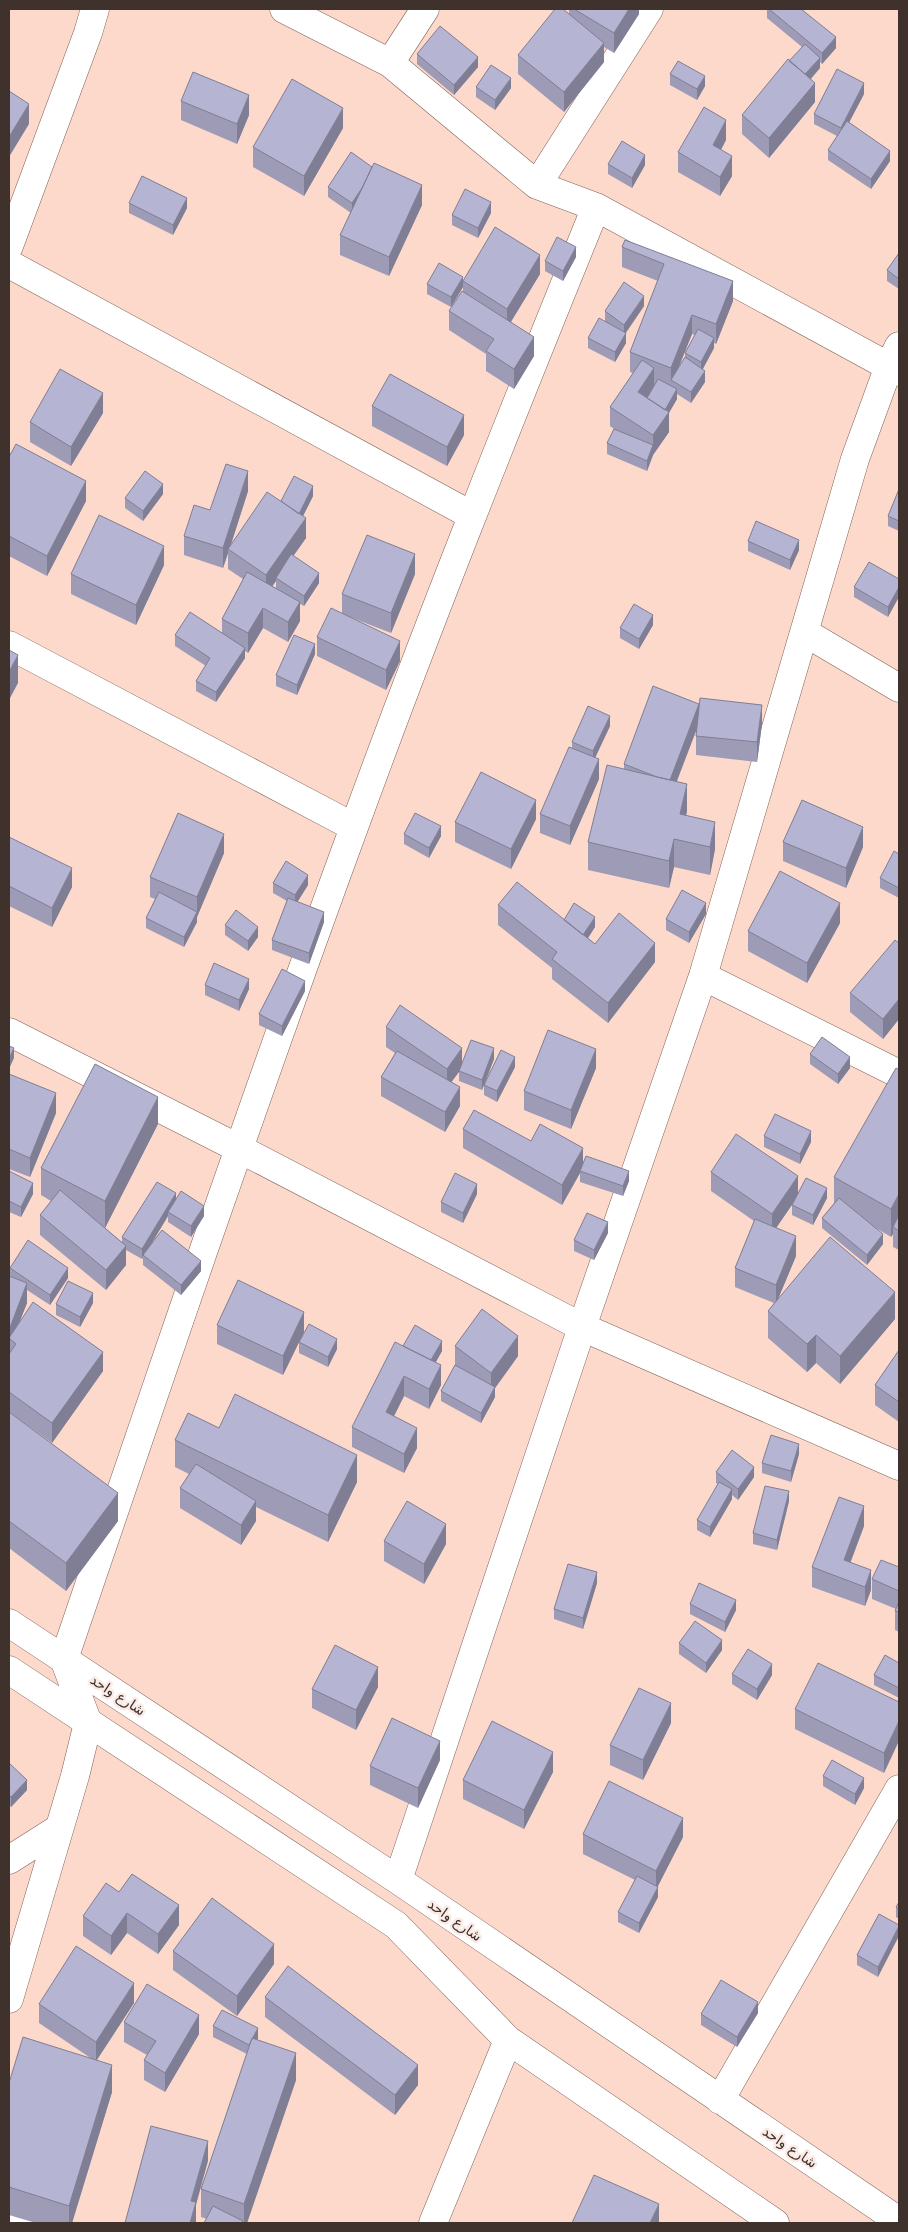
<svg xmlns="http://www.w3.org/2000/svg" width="908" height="2232" viewBox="0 0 908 2232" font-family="'DejaVu Sans','Noto Naskh Arabic',sans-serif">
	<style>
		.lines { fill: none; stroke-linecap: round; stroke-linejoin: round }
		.minor-casing { stroke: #816257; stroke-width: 29 }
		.minor { stroke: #fff; stroke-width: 28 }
		.wall { fill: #9d9bb5; fill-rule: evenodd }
		.shaded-wall { fill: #7f7e94 }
		.building { fill: #b6b4d3; stroke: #7f7e94 }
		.labels { text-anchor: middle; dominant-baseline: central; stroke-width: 5; stroke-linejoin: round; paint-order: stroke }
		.street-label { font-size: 14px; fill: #3f312c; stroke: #faebe6 }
	</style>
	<rect width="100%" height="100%" fill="#fcd9cb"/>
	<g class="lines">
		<g class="minor-casing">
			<path id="minor" d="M284,9L390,63L537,185L596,207L899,372
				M390,63L425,9
				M537,185L649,9
				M9,246L88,33L95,9
				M9,264L471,515
				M804,632L899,688
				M9,645L354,827
				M703,976L899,1074
				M9,1032L238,1148L582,1327L899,1466
				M9,1623L398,1880L899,2221
				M9,1670L396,1925L508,2040L775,2223
				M9,1860L58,1829
				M398,1880L582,1327L703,976L855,459L889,366L899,346
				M9,1999L75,1776L88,1723L64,1659C158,1382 252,1105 353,830C429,621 512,414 596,207
				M720,2100L899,1789
				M9,2214L25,2223
				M433,2223L508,2040"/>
		</g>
		<use href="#minor" class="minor"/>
	</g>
	<path class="wall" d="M569,9H639V14L614,53L604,47V62L564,112L518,74V55L569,14Z
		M767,9H801L836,48L822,64L820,62V68L811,79L815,102L769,158L742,134V115L802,47L767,18Z
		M899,22V35L898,34V24Z
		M417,54L478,67L454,95L417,64Z
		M670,74L705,86L697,100L670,85Z
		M476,87L511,88L495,110L476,97Z
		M864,94L849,122L890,161L871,189L828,160V150L837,136L814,124V114Z
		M181,101L249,115L237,144L181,120Z
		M343,128L304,196L253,167V147Z
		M726,140L721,150L732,176L720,196L678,172V152Z
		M608,164L645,165L632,188L608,174Z
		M328,187L422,205L389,276L340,255V235L351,213L328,197Z
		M129,203L187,208L173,235L129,213Z
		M491,213L478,238L452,225V215Z
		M625,240L733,301L716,344L714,343V348L703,369L705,382L691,403L677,394V399L669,412V432L653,455L647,471L607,454V443L614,429L610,426V407L633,373L630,372V352L658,281L622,267V247ZM692,334L695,335L685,353V358L679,367Z
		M899,253V289L887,281V270Z
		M576,257L563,281L545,271V261Z
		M540,274L511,322L534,356L514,389L486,371V354L449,330V311L463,292V281Z
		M427,284L463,287L451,307L427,294Z
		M644,306L626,333V343L615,362L588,348V338L605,322V311Z
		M372,406L464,435L447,466L372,426Z
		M103,413L71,466L30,442V422Z
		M9,457L86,501L47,576L9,556Z
		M899,489V531L888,526V516Z
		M248,491L231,545L281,501L313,496L303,516L306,538L293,556L319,583L304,606L300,604V621L288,642L263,628L248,653L245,651V658L216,702L196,691V681L206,666L175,646V635L222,632V619L243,579L228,569V553L223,568L184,555V536L210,510ZM276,581V588L272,586Z
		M163,494L143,521L125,508V498Z
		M748,541L799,550L790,570L748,551Z
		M164,565L136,625L71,594V574Z
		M415,574L391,633L342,614V594Z
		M899,579L888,617L854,597V587Z
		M653,625L639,649L620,638V628Z
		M317,637L400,661L386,690L317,656Z
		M315,654L297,695L276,686V675Z
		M699,704L762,724L757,762L696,755V731L677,781L687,811L686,816L715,849L710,875L674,867L669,888L588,870V842L624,769V764Z
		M610,726L595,758L599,779L570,845L540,833V814L572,748V742Z
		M536,819L511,869L455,842V822Z
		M404,834L441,836L429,858L404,844Z
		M9,837L72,887L52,927L9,906Z
		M783,842L863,847L846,888L783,861Z
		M224,853L197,917V922L184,947L146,928V918L155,899L150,897V877Z
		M899,854V898L880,888V878Z
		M273,883L308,885L297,902L324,922L309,964L272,950V940L287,901L273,893Z
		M498,905L595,927L588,938L595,944L655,962L608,1023L552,979V968L498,925Z
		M706,914L689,943L666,930V919Z
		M840,923L807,983L748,951V931Z
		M225,925L258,937L248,951L225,935Z
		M899,943V1019L883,1039L850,1012V993Z
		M205,985L249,989L239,1011L205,995Z
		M305,991L282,1036L259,1025V1014Z
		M386,1027L462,1065L494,1059L485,1083L515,1067L497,1102L484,1095V1085L482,1090L459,1081V1071L451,1082L460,1106L445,1132L381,1096V1077L395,1053L386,1047Z
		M810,1054L850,1068L838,1084L810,1064Z
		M596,1068L571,1129L524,1110V1091Z
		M899,1070V1250L893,1247V1234L891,1237L876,1228L883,1244L867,1265L822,1228V1218L834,1203V1177Z
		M9,1074L56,1113L30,1177L9,1169Z
		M158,1124L105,1228L122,1242V1237L176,1200L204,1216L191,1237L168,1222V1216L150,1246L201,1271L181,1295L143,1265V1258L142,1259L126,1250V1265L106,1290L40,1235V1215L51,1201L41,1195V1168Z
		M463,1129L531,1141L629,1181L623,1196L580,1182V1173L562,1205L463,1148Z
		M764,1136L811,1142L800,1164L764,1147Z
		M9,1171L33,1194L21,1217L9,1212Z
		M711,1172L798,1194L827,1198L813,1225L792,1215V1205L794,1202L776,1228L796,1256L778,1299L895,1319L840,1384L816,1363L807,1372L768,1338V1311L774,1303L735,1287V1268L754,1221L711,1191Z
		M477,1194L463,1223L441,1212V1202Z
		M608,1233L594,1260L574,1251V1240Z
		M10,1268L68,1278L50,1305L27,1290V1303L19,1323L103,1371L52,1443L9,1412V1276H10Z
		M93,1303L80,1327L56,1315V1304Z
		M217,1325L304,1332L283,1375L217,1344Z
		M299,1342L337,1349L328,1367L299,1353Z
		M403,1346L442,1351L436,1362L441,1385L429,1409L404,1396L394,1416L417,1448L404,1473L352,1447V1427Z
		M455,1346L518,1356L495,1388V1397L481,1423L441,1401V1391L455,1365Z
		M899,1350V1422L875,1405V1385Z
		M9,1412L118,1521L66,1591L9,1548Z
		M219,1428L357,1482L328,1542L256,1507V1521L241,1545L180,1508V1488L189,1474L175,1467V1440Z
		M799,1454L791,1482L762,1473V1463Z
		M716,1472L754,1477L738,1500L732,1495V1499L710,1537L697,1530V1520L718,1484L716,1483Z
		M789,1501L777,1550L753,1544V1533Z
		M864,1526L850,1562L871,1590L865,1606L812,1587V1567Z
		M384,1541L446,1544L424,1584L384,1561Z
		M899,1567V1632L895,1630V1611L896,1609L872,1599V1579Z
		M597,1583L583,1629L554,1619V1609Z
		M690,1604L736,1610L725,1632L690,1614Z
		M679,1643L722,1650L706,1673L679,1654Z
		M899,1663V1698L874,1685V1675Z
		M732,1674L772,1675L757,1700L732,1684Z
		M378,1687L356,1730L312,1708V1689Z
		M899,1702L884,1773L795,1729V1709Z
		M671,1723L643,1780L610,1765V1745Z
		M440,1760L418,1808L370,1785V1766Z
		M9,1763L27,1790L11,1807L9,1805Z
		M553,1772L524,1829L463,1799V1780Z
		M823,1776L864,1788L855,1805L823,1786Z
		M583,1834L683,1837L657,1887L658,1897L639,1933L618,1922V1912L635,1880L583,1854Z
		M119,1892L179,1925L158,1954L127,1933L111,1955L83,1936V1916Z
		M899,1902V1919L896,1917V1907Z
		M879,1914L878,1977L857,1965V1955Z
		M173,1951L274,1964L237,2016L173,1970Z
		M265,1997L418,2085L395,2115L265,2017Z
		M134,2003L97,2060L112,2092L72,2223H36L9,2215V2083L92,2059L39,2023V2004Z
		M758,2013L737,2047L701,2025V2014Z
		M124,2022L199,2034L165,2092L144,2080V2060L147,2055L124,2042Z
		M213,2026L258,2038L257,2040L296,2080L247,2223H204L207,2219L201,2217V2189L247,2054L213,2037Z"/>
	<path class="shaded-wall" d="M629,9H639V14L614,53V33Z
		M836,37V48L822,64V53Z
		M604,43V62L564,112V92Z
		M478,57V67L454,95V85Z
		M820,58V68L804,86V76Z
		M705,76V86L697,100V89Z
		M511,78V88L495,110V100Z
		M815,83V102L769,158V138Z
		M864,83V94L841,138V128Z
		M249,95V115L237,144V124Z
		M29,104V124L9,157V137Z
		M343,108V128L304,196V176Z
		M726,120V140L713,164V145Z
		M890,151V161L871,189V179Z
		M645,155V165L632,188V178Z
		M732,156V176L720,196V177Z
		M375,169L352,214V203Z
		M422,185V205L389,276V257Z
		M187,198V208L173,235V225Z
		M491,202V213L478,238V228Z
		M576,247V257L563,281V271Z
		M540,255V274L507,328V309Z
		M463,277V287L451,307V297Z
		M733,281V301L716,344V324Z
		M644,296V306L624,335V325Z
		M692,315V334L673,381L671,380V368Z
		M626,333V343L615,362V352Z
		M534,337V356L514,389V369Z
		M714,338V348L701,372V362Z
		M654,368V388L638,412V392Z
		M705,371V382L691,403V392Z
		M677,389V399L669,413V412V432L653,455L647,471V461L653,446V435L663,413Z
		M103,393V413L71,466V447Z
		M464,415V435L447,466V447Z
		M248,471V491L229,550L228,549V553L223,568V548Z
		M86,481V501L47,576V556Z
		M163,484V494L143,521V511Z
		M313,486V496L298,526V516Z
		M306,518V538L277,579L276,578V581L266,595V575Z
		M799,540V550L790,570V560Z
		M164,546V565L136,625V605Z
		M415,554V574L391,633V613Z
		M319,573V583L304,606V596Z
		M899,587V597L888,617V607Z
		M300,602V621L288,642V622Z
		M263,608V628L248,653V633Z
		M653,615V625L639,649V639Z
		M400,641V661L386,690V670Z
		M315,644V654L297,695V685Z
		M245,648V658L216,702V692Z
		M18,655V683L9,700V672Z
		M699,704V723L669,801V781Z
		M762,705V724L757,762V742Z
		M610,716V726L593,762V751Z
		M599,759V779L570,845V826Z
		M687,784V811L680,842V814Z
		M536,800V819L511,869V849Z
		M715,822V849L710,875V847Z
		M441,826V836L429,858V848Z
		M863,827V847L846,888V868Z
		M224,834V853L197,917V897Z
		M674,839V867L669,888V861Z
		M72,868V887L52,927V908Z
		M308,875V885L295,906V895Z
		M706,903V914L689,943V932Z
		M840,903V923L807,983V963Z
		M197,912V922L184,947V937Z
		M324,912V922L309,964V953Z
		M595,917V927L582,947V937Z
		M258,927V937L248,951V941Z
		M655,943V962L608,1023V1003Z
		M249,979V989L239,1011V1000Z
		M305,981V991L282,1036V1026Z
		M899,999V1019L883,1039V1019Z
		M14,1048V1058L9,1069V1058Z
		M462,1048V1068L447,1088V1069Z
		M494,1048V1059L482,1090V1080Z
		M596,1049V1068L571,1129V1110Z
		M515,1057V1067L497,1102V1091Z
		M850,1057V1068L838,1084V1074Z
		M460,1087V1106L445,1132V1112Z
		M56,1093V1113L30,1177V1158Z
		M158,1097V1124L105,1228V1201Z
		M811,1131V1142L800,1164V1154Z
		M583,1148V1168L580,1171V1173L562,1205V1185Z
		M629,1171V1181L623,1196V1186Z
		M798,1176V1196L772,1234V1214Z
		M33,1183V1194L21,1217V1207Z
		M477,1184V1194L463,1223V1213Z
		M827,1188V1198L813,1225V1215Z
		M176,1193V1203L168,1212V1216L144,1256L143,1255L142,1259V1249Z
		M899,1194V1222L893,1227V1234L891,1237V1209Z
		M204,1206V1216L191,1237V1226Z
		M608,1222V1233L594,1260V1250Z
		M883,1234V1244L867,1265V1255Z
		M796,1236V1256L776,1304V1285Z
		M126,1246V1265L106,1290V1270Z
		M201,1261V1271L181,1295V1285Z
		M68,1268V1278L50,1305V1295Z
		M27,1283V1303L12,1341L9,1338V1330Z
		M895,1292V1319L840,1384V1356Z
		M93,1293V1303L80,1327V1317Z
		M304,1312V1332L283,1375V1356Z
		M816,1335V1363L807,1372V1344Z
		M518,1336V1356L495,1388V1397L481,1423V1413L491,1393V1373Z
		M337,1339V1349L328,1367V1357Z
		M442,1341V1351L430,1372V1362Z
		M103,1352V1371L52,1443V1423Z
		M441,1365V1385L429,1409V1389Z
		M404,1376V1396L386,1432V1412Z
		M417,1428V1448L404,1473V1454Z
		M799,1444V1454L791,1482V1471Z
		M357,1455V1482L328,1542V1515Z
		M754,1467V1477L738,1500V1489Z
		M732,1489V1499L710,1537V1527Z
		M789,1491V1501L777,1550V1540Z
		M118,1493V1521L66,1591V1563Z
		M256,1501V1521L241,1545V1525Z
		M864,1506V1526L844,1580V1560Z
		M446,1524V1544L424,1584V1564Z
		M871,1570V1590L865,1606V1587Z
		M597,1572V1583L583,1629V1618Z
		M736,1600V1610L725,1632V1622Z
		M722,1640V1650L706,1673V1663Z
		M772,1664V1675L757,1700V1689Z
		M378,1667V1687L356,1730V1710Z
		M671,1703V1723L643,1780V1760Z
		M899,1721V1741L884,1773V1753Z
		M440,1741V1760L418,1808V1788Z
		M553,1752V1772L524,1829V1810Z
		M864,1778V1788L855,1805V1794Z
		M27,1780V1790L11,1807V1797Z
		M683,1818V1837L656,1890V1871Z
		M658,1887V1897L639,1933V1923Z
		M179,1905V1925L158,1954V1934Z
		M127,1913V1933L111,1955V1936Z
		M899,1926V1936L878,1977V1967Z
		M274,1944V1964L237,2016V1996Z
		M134,1983V2003L96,2061V2042Z
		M758,2002V2013L737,2047V2037Z
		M199,2015V2034L165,2092V2073Z
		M258,2028V2038L249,2055V2045Z
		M296,2053V2080L247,2223H244V2204Z
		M112,2065V2092L72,2223H69V2206Z
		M418,2065V2085L395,2115V2095Z
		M208,2141V2161L196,2205V2222L195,2223H190L191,2201Z
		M659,2204V2223H650Z"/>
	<path class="building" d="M555,9H563L604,43L564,92L518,55Z
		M574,9H629L614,33Z
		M769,9H801L836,37L822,53Z
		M440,26L478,57L454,85L417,54Z
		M805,44L820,58L805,74L789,61Z
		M788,59L815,83L769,138L742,115Z
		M678,61L705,76L697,89L670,74Z
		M491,65L511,78L495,100L476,87Z
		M837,69L864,83L841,128L814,114Z
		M193,72L249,95L237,124L181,101Z
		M292,79L343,108L304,176L253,147Z
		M9,91L29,104L9,137Z
		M704,107L726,120L713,145L732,156L720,177L678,152Z
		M847,121L890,151L871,179L828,150Z
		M622,141L645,155L632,178L608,164Z
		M351,152L372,167L362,188L352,203L328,187Z
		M374,163L422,185L389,257L340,235Z
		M142,176L187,198L173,225L129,203Z
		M465,189L491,202L478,228L452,215Z
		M495,227L540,255L507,309L463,281Z
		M557,237L576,247L563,271L545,261Z
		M625,240L733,281L716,324L692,315L671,368L630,352L664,264L622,247Z
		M899,253V279L887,270Z
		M439,263L463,277L451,297L427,284Z
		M624,282L644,296L624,325L605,311Z
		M462,291L534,337L514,369L486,351L494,339L449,311Z
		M599,318L626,333L615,352L588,338Z
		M698,329L714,338L701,362L685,353Z
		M685,357L705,371L691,392L671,380Z
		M642,360L654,368L638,392L669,412L653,435L610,407Z
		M60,369L103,393L71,447L30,422Z
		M390,374L464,415L447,447L372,406Z
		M658,379L677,389L665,410L647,398Z
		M614,429L653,445L647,461L607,443Z
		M16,444L86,481L47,556L9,536V457Z
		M226,464L248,471L223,548L184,536L194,505L210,510Z
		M145,471L163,484L143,511L125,498Z
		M294,476L313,486L299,514L281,501Z
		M899,489V521L888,516Z
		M267,492L306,518L266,575L228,549Z
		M99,515L164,546L136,605L71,574Z
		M756,521L799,540L790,560L748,541Z
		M367,535L415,554L391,613L342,594Z
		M291,554L319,573L304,596L276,578Z
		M869,562L899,579V587L888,607L854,587Z
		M247,572L300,602L288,622L263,608L248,633L222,619Z
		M634,604L653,615L639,639L620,628Z
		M331,608L400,641L386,670L317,637Z
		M190,612L245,648L216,692L196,681L210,658L175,635Z
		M294,635L315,644L297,685L276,675Z
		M9,650L18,655L9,672Z
		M653,686L699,704L670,780L657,777L624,764Z
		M700,698L762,705L757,742L696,736Z
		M588,706L610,716L593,751L572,742Z
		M569,747L599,759L570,826L540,814Z
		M607,765L687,784L680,814L715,822L710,847L674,839L669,861L588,842Z
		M481,772L536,800L511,849L455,822Z
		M802,800L863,827L846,868L783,842Z
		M178,813L224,834L197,897L150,877Z
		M415,813L441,826L429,848L404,834Z
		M9,837L72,868L52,908L9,886Z
		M894,851L899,854V888L880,878Z
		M286,861L308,875L295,895L273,883Z
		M780,871L840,903L807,963L748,931Z
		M517,882L595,944L619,913L655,943L608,1003L552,959L557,952L498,905Z
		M682,890L706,903L689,932L666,919Z
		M159,892L197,912L184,937L146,918Z
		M288,898L324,912L309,953L272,940Z
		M574,903L595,917L583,935L564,920Z
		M236,910L258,927L248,941L225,925Z
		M895,940L899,943V999L883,1019L850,993Z
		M214,963L249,979L239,1000L205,985Z
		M282,969L305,981L282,1026L259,1014Z
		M400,1005L462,1048L447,1069L386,1027Z
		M548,1030L596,1049L571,1110L524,1091Z
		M822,1037L850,1057L838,1074L810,1054Z
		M471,1040L494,1048L482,1080L459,1071Z
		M9,1046L14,1048L9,1058Z
		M501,1050L515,1057L497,1091L484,1085Z
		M397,1051L460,1087L445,1112L381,1077Z
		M95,1064L158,1097L105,1201L41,1168Z
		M896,1068L899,1070V1194L891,1209L834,1177Z
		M9,1074L56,1093L30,1158L9,1149Z
		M474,1110L531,1141L540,1124L583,1148L562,1185L463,1129Z
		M775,1114L811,1131L800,1154L764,1136Z
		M736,1134L798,1176L772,1214L711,1172Z
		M586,1156L629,1171L623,1186L580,1171Z
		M9,1171L33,1183L21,1207L9,1201Z
		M455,1173L477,1184L463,1213L441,1202Z
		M806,1178L827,1188L813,1215L792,1205Z
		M157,1182L176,1193L142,1249L122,1237Z
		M60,1190L126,1246L106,1270L40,1215Z
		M181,1191L204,1206L191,1226L168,1212Z
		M839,1198L883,1234L867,1255L822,1218Z
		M587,1213L608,1222L594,1250L574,1240Z
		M899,1215V1231L893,1227Z
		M755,1219L796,1236L776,1285L735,1268Z
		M162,1230L201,1261L181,1285L143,1255Z
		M830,1237L895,1292L840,1356L816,1335L807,1344L768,1311Z
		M28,1240L68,1268L50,1295L10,1268Z
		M9,1276L27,1283L9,1330Z
		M238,1280L304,1312L283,1356L217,1325Z
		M68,1281L93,1293L80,1317L56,1304Z
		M33,1302L103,1352L52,1423L9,1392V1354L16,1344L9,1338Z
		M482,1309L518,1336L491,1373L455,1346Z
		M309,1324L337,1339L328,1357L299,1342Z
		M415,1325L442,1341L431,1360L403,1346Z
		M395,1342L441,1365L429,1389L404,1376L386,1412L417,1428L404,1454L352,1427Z
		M899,1350V1402L875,1385Z
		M455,1365L495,1387L481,1413L441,1391Z
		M235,1394L357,1455L328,1515L175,1440L188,1413L219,1428Z
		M9,1412L118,1493L66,1563L9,1521Z
		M771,1435L799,1444L791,1471L762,1463Z
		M732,1450L754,1467L738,1489L716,1472Z
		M196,1464L256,1501L241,1525L180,1488Z
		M719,1482L732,1489L710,1527L697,1520Z
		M765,1486L789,1491L777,1540L753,1533Z
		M839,1497L864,1506L844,1560L871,1570L865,1587L812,1567Z
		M407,1501L446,1524L424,1564L384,1541Z
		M881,1560L899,1567V1591L872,1579Z
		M568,1564L597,1572L583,1618L554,1609Z
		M699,1583L736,1600L725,1622L690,1604Z
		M899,1602V1612L895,1611Z
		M695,1621L722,1640L706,1663L679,1643Z
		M335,1645L378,1667L356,1710L312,1689Z
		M748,1649L772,1664L757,1689L732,1674Z
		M885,1655L899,1663V1688L874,1675Z
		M818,1663L899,1702V1721L884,1753L795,1709Z
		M639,1688L671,1703L643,1760L610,1745Z
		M392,1718L440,1741L418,1788L370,1766Z
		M492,1721L553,1752L524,1810L463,1780Z
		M832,1760L864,1778L855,1794L823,1776Z
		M9,1763L27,1780L11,1797L9,1795Z
		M609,1781L683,1818L656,1871L583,1834Z
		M132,1874L179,1905L158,1934L127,1913L111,1936L83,1916L106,1883L119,1892Z
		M637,1876L658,1887L639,1923L618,1912Z
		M212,1898L274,1944L237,1996L173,1951Z
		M899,1902V1909L896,1907Z
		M879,1914L899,1925V1926L878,1967L857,1955Z
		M76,1946L134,1983L96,2042L39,2004Z
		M288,1966L418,2065L395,2095L265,1997Z
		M721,1980L758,2002L737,2037L701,2014Z
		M147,1984L199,2015L165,2073L144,2060L156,2041L124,2022Z
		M222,2010L258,2028L249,2045L213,2026Z
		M23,2037L112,2065L69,2206L9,2187V2083Z
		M252,2038L296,2053L244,2204L201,2189Z
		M151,2126L208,2141L191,2201L196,2202L190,2223H125Z
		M594,2175L659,2204L650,2223H572Z
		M213,2206L243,2221L241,2223H204Z"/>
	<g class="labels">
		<g class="street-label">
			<text transform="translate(118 1695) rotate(33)">شارع واحد</text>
			<text transform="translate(455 1920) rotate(35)">شارع واحد</text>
			<text transform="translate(790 2147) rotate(34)">شارع واحد</text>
		</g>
	</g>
	<rect width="908" height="2232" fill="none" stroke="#3f312c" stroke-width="20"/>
</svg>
